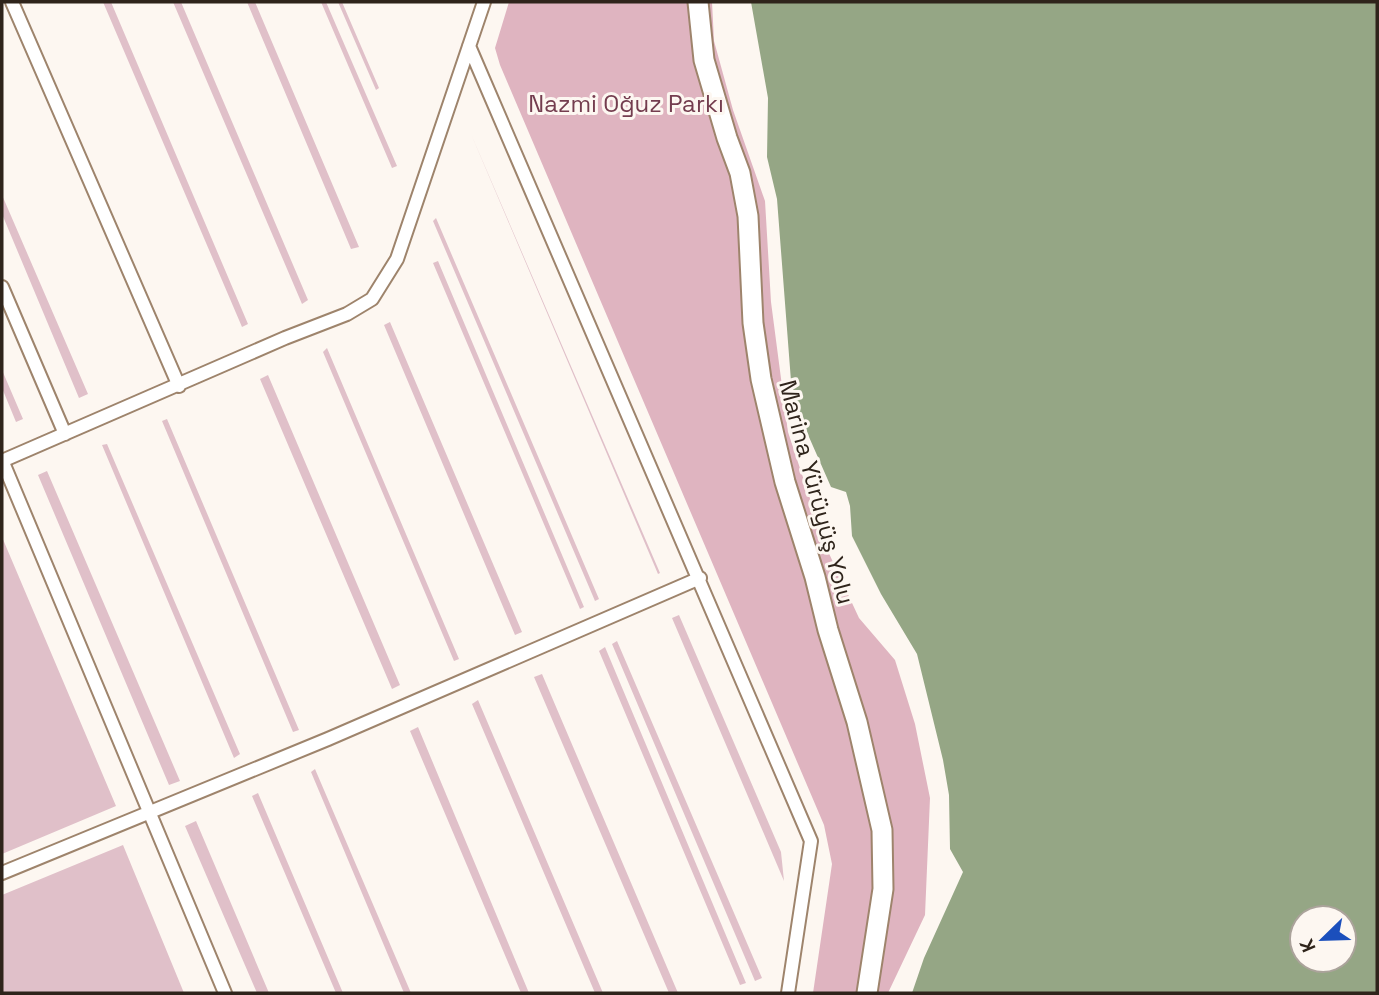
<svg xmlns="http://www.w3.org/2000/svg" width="1379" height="995" viewBox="0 0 1379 995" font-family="'Space Grotesk',sans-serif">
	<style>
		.green { fill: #e0c0c9 }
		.forest { fill: #dfb4c0 }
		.water { fill: #95a685; fill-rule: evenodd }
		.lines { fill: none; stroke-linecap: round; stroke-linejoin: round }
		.service-casing { stroke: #9e846c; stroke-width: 16 }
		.pedestrian-casing { stroke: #9e846c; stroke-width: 23 }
		.service { stroke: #fff; stroke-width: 12 }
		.pedestrian { stroke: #fff; stroke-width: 19 }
		.labels { text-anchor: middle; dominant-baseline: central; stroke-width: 6; stroke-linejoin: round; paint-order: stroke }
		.park-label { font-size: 24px; fill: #743d4f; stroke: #fdf7f1 }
		.street-label { font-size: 24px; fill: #2f241b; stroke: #fdf7f1 }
	</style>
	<rect width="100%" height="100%" fill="#fdf7f1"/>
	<path class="green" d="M103,2H111L248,324L242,327Z
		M173,2H181L308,300L302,304Z
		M247,2H255L359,247L351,249Z
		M321,2H326L397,166L392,168Z
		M338,2H342L379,88L376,90Z
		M471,134L660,573L658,574Z
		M2,195L88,394L79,398L2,214Z
		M436,218L599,599L595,601L433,221Z
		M438,261L584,607L580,609L433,263Z
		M390,322L522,632L515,635L384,325Z
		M327,348L459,659L454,661L323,352Z
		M2,370L23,419L16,422L2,388Z
		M268,375L400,685L392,689L260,379Z
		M167,419L299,730L293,732L162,421Z
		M107,444L240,754L234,758L102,445Z
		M47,471L180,781L169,785L38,475Z
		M2,537L116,806L2,854Z
		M679,615L781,852L784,881L672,618Z
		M617,641L762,978L755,981L612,644Z
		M605,647L746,983L740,985L599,651Z
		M542,674L678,993H669L534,677Z
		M478,700L603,993H595L472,704Z
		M418,727L529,993H521L410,731Z
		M315,769L411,993H404L311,772Z
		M258,793L343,993H336L252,796Z
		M196,821L269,993H257L185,826Z
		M123,845L184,993H2V895Z"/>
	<path class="forest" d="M509,2H712L714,41L733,110L765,201L771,302L788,432L826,547L859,618L895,660L915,724L930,798L925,915L888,993H813L832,864L824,825L500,65L495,48Z"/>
	<path class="water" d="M751,2H1377V993H912L924,958L963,872L950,849L949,795L943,760L917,654L881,594L852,536L850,506L846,492L831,487L798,412L791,381L777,199L767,157L768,98ZM1302,918H1344V960H1302Z"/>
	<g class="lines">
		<g class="service-casing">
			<path id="service" d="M12,2L179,386
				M469,46L811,841L788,993
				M2,287L65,434
				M2,460L225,993
				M2,461L285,338L347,314L372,299L397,259L484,2
				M2,873L328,739L700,578"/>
		</g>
		<g class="pedestrian-casing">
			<path id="pedestrian" d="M698,2L704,60L727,138L740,173L748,216L753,323L761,379L785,482L815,577L828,630L857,722L882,830L883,889L867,993"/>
		</g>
		<use href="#service" class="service"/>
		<use href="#pedestrian" class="pedestrian"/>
	</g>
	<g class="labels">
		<g class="park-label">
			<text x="626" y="103">Nazmi Oğuz Parkı</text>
		</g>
		<g class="street-label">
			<text transform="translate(817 492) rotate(75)">Marina Yürüyüş Yolu</text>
		</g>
	</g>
	<rect width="1379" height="995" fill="none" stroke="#2f241b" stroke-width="7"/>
	<g transform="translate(1323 939) rotate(247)"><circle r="33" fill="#fdf7f1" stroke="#aba39b" stroke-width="2"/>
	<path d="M0-5L12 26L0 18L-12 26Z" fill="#1b4fbc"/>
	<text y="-10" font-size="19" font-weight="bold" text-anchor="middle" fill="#2f241b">K</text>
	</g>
</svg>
